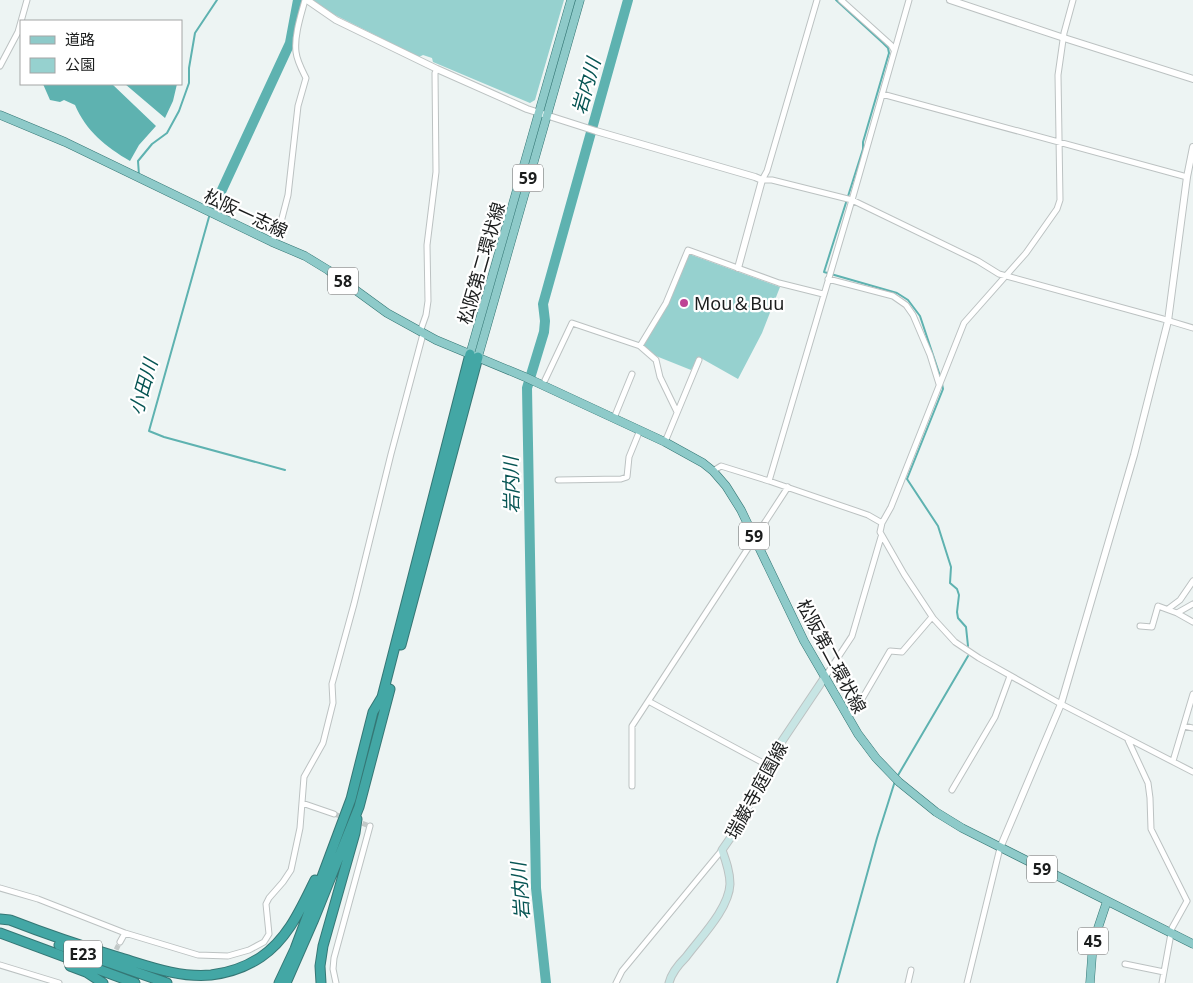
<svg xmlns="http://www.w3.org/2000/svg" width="1193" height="983" viewBox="0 0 1193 983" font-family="'Noto Sans','Noto Sans JP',sans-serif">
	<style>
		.park { fill: #96d1cf }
		.water { fill: #5eb2b0 }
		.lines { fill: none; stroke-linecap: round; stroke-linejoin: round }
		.stream { stroke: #5eb2b0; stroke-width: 2 }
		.river { stroke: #5eb2b0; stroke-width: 10 }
		.minor-tunnel { stroke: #c3c9c8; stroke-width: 5; stroke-dasharray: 5 2.5; stroke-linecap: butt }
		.minor-casing { stroke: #bcc2c2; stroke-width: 7 }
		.tertiary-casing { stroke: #bcc2c2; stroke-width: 8 }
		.secondary-casing { stroke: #bcc2c2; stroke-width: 9 }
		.primary-casing { stroke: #357775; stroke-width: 9 }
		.motorway-casing { stroke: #357775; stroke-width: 11 }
		.minor { stroke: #fff; stroke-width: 5 }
		.tertiary { stroke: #fff; stroke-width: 6 }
		.secondary { stroke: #c7e5e4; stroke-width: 7 }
		.primary { stroke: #8ecac9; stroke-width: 8 }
		.motorway { stroke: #43a7a5; stroke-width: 9 }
		.poi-dot { fill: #be4395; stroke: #fff; stroke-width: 2 }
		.labels { text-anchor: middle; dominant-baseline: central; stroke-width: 4.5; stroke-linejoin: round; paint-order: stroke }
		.shield { fill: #fff; stroke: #5f6161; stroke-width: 1 }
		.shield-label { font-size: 16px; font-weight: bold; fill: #1b1d1d }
		.street-label { font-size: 18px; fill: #1b1d1d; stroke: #fff }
		.poi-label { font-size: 18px; fill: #1b1d1d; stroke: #fff; text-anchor: start }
		.water-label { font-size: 19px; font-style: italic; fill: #075554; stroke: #fff }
	</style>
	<rect width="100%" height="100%" fill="#edf4f3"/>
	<path class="park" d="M313,0H564L535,100L530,103L433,62L432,58L423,55L419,57L333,14Z
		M689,254L780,287L762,333L738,379L699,357L691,370L656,356L644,348V343Z"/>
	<path class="water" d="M43,84H112L156,126L139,145L130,161C106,147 86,131 75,105L64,100L60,102L50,100Z
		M125,84H177L173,101L165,118Z"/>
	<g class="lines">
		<path class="stream" d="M836,0L883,43L888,48L889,53L863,142V149L824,272L897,293L908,300L920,316L941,379
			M139,175L138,161L152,144L167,133L179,111L189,83V68L195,33L217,0
			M209,217L149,431L164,437L285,470
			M942,384L943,389L907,479L938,526L951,567L950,583L957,589L959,595L957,612L958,618L966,627L968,646
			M897,777L968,656
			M837,983L877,838L895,781"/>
		<path class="river" d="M214,207L290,43L298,0
			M546,983L536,888L527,388L544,332L545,321L543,304L628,0"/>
		<path class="minor-tunnel" d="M334,814L370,826
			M99,983L120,942"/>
		<g class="minor-casing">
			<path id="minor" d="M841,0L891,45L894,50
				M1073,0L1064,33L1058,75L1060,200L1057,209L1026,253L964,323L891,507L882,523L880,532L904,574L933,618L955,642L979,658L1061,704L1193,772
				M0,66L18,32L27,0
				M882,94L1187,177
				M762,180H772L852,200L978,261L999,274L1163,319L1193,328
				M762,180L767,171L817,0
				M272,242L281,222L288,195L298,106L306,78C302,70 297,61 296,52C294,36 301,15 305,0
				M828,279L893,296L906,305L913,315L930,355L939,384
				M420,332L426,315L428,301L427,245L436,172L435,73L437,69
				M640,346L656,360L660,377L677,412
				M545,380L572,323L640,346L666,303L688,250L779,283L823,294
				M614,418L632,374
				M665,442L699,360
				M713,471L721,466L769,481L868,515L882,523
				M558,480L621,479L627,477L629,457L640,430
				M769,481L852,200L909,0
				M1168,609L1180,600L1193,581
				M1177,613L1193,622
				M1140,626L1152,627L1158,606L1177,613L1193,604
				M825,677L852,636L881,537
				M650,702L767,765
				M847,717L855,711L890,651L902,652L932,617
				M1184,726L1193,728
				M1128,740L1148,783L1150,798L1151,829L1187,901
				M1173,761L1193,694
				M632,786V726L788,487
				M952,790L995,717L1010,676
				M302,803L334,814
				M0,888L38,899L125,933L198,955L228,956L249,950L264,942L269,934L266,904L269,898L283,882L291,870L300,828L304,777L323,743L333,703L332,684L354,604L391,454L423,334
				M120,942L125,933
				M1125,964L1164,972
				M0,965L59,983
				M336,983L333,969L334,958L370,826
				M616,983L622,971L722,850
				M908,983L911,970
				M967,983L1000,848
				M1162,983L1172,928L1187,901"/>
		</g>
		<g class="tertiary-casing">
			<path id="tertiary" d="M307,0L336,20L437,69L527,109L596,131L755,177L762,180L738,268
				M950,0L1064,38L1193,79
				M1000,848L1061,704L1134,455L1168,321L1187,177L1193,147"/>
		</g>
		<g class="secondary-casing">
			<path id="secondary" d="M669,983C671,974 679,964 686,957C700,938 729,909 730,884C730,872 726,861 722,850L738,827L774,753L825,677"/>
		</g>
		<g class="primary-casing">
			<path id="primary" d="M0,115L65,142L272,242L305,256L328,270L387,313L436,340L525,377L665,442L703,463L713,471L726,486L741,510L804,641L858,734L876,758L899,782L936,812L962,828L1193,944
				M470,354L571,0
				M478,357L580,0
				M1090,983L1093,943L1107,901"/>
		</g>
		<g class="motorway-casing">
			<path id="motorway" d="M401,645L478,357
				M0,919L10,920C46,934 81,946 118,957C148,966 179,978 211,975C228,973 246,967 261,957C288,939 301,908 315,880
				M0,933L135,983
				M59,945L167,983
				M70,966L86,972L103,983
				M279,983L295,949L351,799L373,712L382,697L470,354
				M286,983L314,919L359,807L390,689
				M321,983L320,966L323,946L355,833L357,819"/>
		</g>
		<use href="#minor" class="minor"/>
		<use href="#tertiary" class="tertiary"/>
		<use href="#secondary" class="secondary"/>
		<use href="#primary" class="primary"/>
		<use href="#motorway" class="motorway"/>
	</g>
	<circle class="poi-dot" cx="684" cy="303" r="5"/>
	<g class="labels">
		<g class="shield">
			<rect x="513" y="164.5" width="30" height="27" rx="4"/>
			<rect x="328" y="267.5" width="30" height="27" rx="4"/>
			<rect x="739" y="522.5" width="30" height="27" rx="4"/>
			<rect x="1027" y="855.5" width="30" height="27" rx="4"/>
			<rect x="1078" y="927.5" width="30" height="27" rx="4"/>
			<rect x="64" y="940.5" width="38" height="27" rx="4"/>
		</g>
		<g class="shield-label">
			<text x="528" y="178">59</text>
			<text x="343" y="281">58</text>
			<text x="754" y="536">59</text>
			<text x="1042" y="869">59</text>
			<text x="1093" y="941">45</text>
			<text x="83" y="954">E23</text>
		</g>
		<g class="street-label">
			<text transform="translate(246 213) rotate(25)">松阪一志線</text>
			<text transform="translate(481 263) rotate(-74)">松阪第二環状線</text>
			<text transform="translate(832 656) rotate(62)">松阪第二環状線</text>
			<text transform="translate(756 790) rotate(-61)">瑞巌寺庭園線</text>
		</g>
		<g class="poi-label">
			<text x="694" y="303">Mou＆Buu</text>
		</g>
		<g class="water-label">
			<text transform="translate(586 86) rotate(-74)">岩内川</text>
			<text transform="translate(143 387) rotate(-74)">小田川</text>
			<text transform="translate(511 485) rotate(-91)">岩内川</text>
			<text transform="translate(520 891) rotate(-94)">岩内川</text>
		</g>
	</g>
	<rect x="20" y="20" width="162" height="65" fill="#ffffff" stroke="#a4a5a5"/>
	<rect x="30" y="36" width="25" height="8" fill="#8ecac9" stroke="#a4a5a5"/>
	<text x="65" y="45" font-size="15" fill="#1b1d1d">道路</text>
	<rect x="30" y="58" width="25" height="15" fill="#96d1cf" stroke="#a4a5a5"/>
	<text x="65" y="70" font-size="15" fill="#1b1d1d">公園</text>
</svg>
